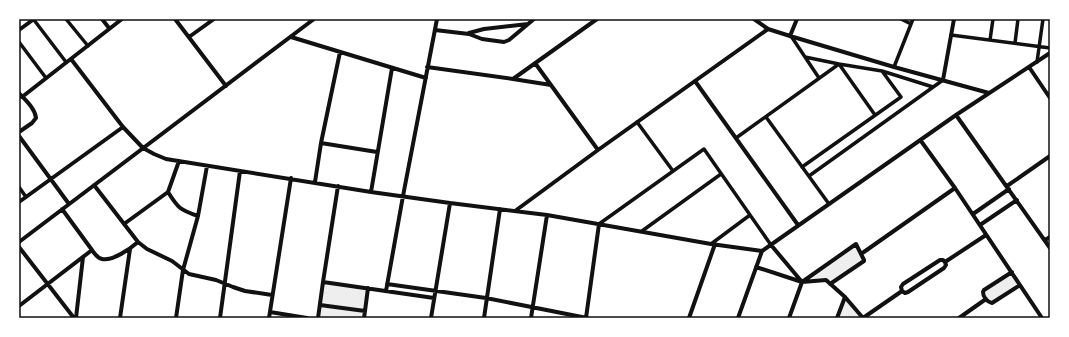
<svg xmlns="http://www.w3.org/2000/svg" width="1069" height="337" viewBox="0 0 1069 337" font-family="'Roboto Condensed',sans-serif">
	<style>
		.green { fill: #eee }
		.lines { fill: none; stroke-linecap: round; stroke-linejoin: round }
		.pedestrian { stroke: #111; stroke-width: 3.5 }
		.minor { stroke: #111; stroke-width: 4 }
		.neatline { fill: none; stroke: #111; stroke-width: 1.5 }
	</style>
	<rect width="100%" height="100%" fill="#fff"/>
	<path class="green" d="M856,245L863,261L829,281L802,282Z
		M1012,272L1020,285L992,303L982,294Z
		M323,282L368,288L364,318H318Z
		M845,297L860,318H838Z"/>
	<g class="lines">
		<path class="pedestrian" d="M66,19L88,46
			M901,19L911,24
			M34,20L66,62
			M951,35L1050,48
			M791,36L819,78
			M990,40L993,19
			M19,42L46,78
			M1015,43L1018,19
			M805,57L839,64L882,71L933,87
			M1037,62L1043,19
			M839,64L875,115
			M894,67L913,19
			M766,117L829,204
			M637,122L673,171
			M736,138L839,64
			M802,167L901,97L882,71
			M809,176L943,80
			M19,187L26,197
			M599,224L704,149L771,245
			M642,231L721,174
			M711,244L750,215"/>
		<path class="minor" d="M102,19L109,28
			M175,19L226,86
			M754,19L768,29L790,36L894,67L989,93
			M19,30L34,19
			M435,30L469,34L482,39L504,42L509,40L515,35L534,19
			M469,33L484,29L528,24
			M790,36L797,19
			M189,37L214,19
			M291,37L426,78
			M71,59L123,127L143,148L154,154L166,159L371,192L450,203L547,215L711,244L762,251
			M535,63L598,150
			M427,67L513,79L551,85
			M1029,67L1050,98
			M513,79L597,19
			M943,80L954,19
			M695,81L798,225
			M19,93C25,100 35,108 36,118L32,123L19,132
			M22,97L122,19
			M956,115L1050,248
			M19,136L69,204
			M921,141L955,188L1042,318
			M321,143L377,152
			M315,182L321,143L340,52
			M94,185L138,242L147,249L172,261L189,274L216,280L233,287L245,291L272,295
			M1007,186L1050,156
			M168,192C178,208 180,210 198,216L183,270L176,318
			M371,192L392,68
			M19,202L123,127
			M62,209L92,250C94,253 97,258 102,259C113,261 130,249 138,242
			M515,211L598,150L768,29
			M973,214L1009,189
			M198,216L207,166
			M124,224L168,192L179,161
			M980,225L1017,200
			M1045,240L1050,237
			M19,242L314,19
			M771,245L802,282
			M19,247L74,318
			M762,251L956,115L1050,53
			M861,254L955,188
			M756,267L802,282L826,280L845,297L863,318
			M1012,272L984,290L983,292C983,297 987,302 992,303L1020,285
			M323,282L338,186
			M387,284L486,298L587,318
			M386,291L403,196L437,19
			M902,291L905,293L908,292L944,268L946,265L945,262
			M320,305L365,311L368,288
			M19,306L92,250
			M270,312L307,318
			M76,318L83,257
			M120,318L130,249
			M220,318L240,171
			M269,318L291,178
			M318,318L323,282L434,298
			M364,318L365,311
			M431,318L450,203
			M484,318L500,209
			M531,318L547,215
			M586,318L599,224
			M689,318L715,244
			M738,318L762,251
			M789,318L802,282L856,244L864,260V261L830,284
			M837,318L845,297
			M863,318L902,291L901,287L903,284L940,260H943L945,262L986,235
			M959,318L986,299"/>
	</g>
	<rect width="1069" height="337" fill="none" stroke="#ffffff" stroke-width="40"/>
	<rect x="20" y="20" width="1029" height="297" class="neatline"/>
</svg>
